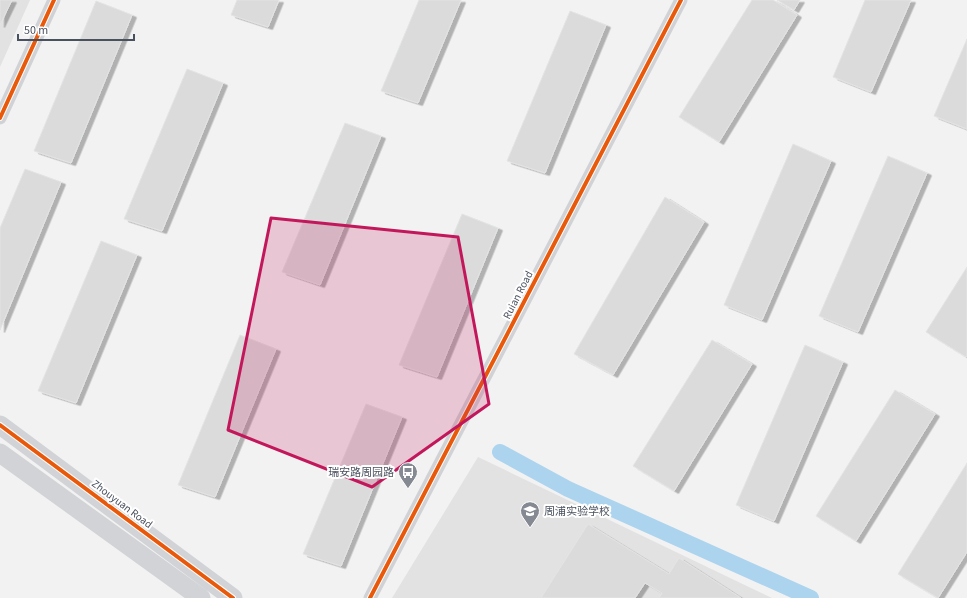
<svg xmlns="http://www.w3.org/2000/svg" width="967" height="598" viewBox="0 0 967 598" font-family="'Source Sans 3','Noto Sans SC',sans-serif">
	<style>
		.education { fill: #e3e2e2 }
		.lines { fill: none; stroke-linecap: round; stroke-linejoin: round }
		.canal { stroke: #acd4ee; stroke-width: 16 }
		.building { fill: #dbdbdc; stroke: #e3e4e5; filter: url(#shadow) }
		.street { stroke: #d0d2d5; stroke-width: 13 }
		.secondary { stroke: #d1d3d6; stroke-width: 19 }
		.cycleway-casing { stroke: #fff; stroke-width: 6 }
		.cycleway { stroke: #e8590c; stroke-width: 4 }
		.marked { fill: #c2185b; fill-opacity: 0.2; stroke: #c2185b; stroke-width: 3; stroke-linejoin: round }
		.labels { text-anchor: middle; dominant-baseline: central; stroke-width: 4; stroke-linejoin: round; paint-order: stroke }
		.street-label { font-size: 11px; fill: #49505e; stroke: #fff }
		.poi-label { font-size: 11px; fill: #49505e; stroke: #fff; text-anchor: end }
	</style>
	<defs>
		<filter id="shadow"><feDropShadow dx="4.5" dy="2.5" stdDeviation="0" flood-color="#0004"/></filter>
	</defs>
	<rect width="100%" height="100%" fill="#f2f2f2"/>
	<path class="education" d="M0,0H30L0,67Z
		M478,457L772,598H392Z"/>
	<g class="lines">
		<path class="canal" d="M500,452L568,489L811,598"/>
	</g>
	<path class="building" d="M0,0H12L0,25Z
		M237,0H279L268,27L231,15Z
		M419,0H461L418,103L381,91Z
		M752,0H773L797,15L719,142L679,117Z
		M777,0H800L794,10Z
		M865,0H911L871,92L833,77Z
		M96,1L132,15L71,163L34,151Z
		M570,11L606,25L545,173L507,161Z
		M967,39V129L934,116Z
		M187,69L223,83L162,231L124,219Z
		M345,123L381,136L320,285L282,272Z
		M793,144L831,161L762,320L724,305Z
		M888,156L927,173L858,332L819,316Z
		M25,169L61,182L0,330V228Z
		M665,197L704,222L613,375L574,354Z
		M462,214L498,228L437,377L399,365Z
		M101,241L137,255L76,403L38,391Z
		M967,267V356L966,357L926,332Z
		M240,335L276,349L215,497L178,485Z
		M712,340L752,364L674,491L633,466Z
		M805,345L843,362L774,521L736,505Z
		M895,390L935,414L856,541L816,516Z
		M366,404L402,417L341,566L303,554Z
		M967,463V552L938,598L898,574Z
		M588,524L669,574L679,558L741,598H659L662,593L645,583L635,598H541Z"/>
	<g class="lines">
		<path class="street" d="M0,118L54,0
			M370,598L681,0"/>
		<path class="secondary" d="M0,425L233,598
			M0,453L201,598"/>
		<g class="cycleway-casing">
			<path id="cycleway" d="M0,118L54,0
				M0,425L233,598
				M370,598L681,0"/>
		</g>
		<use href="#cycleway" class="cycleway"/>
	</g>
	<path class="marked" d="M271,218L458,237L489,404L372,487L228,430Z"/>
	<defs>
		<g id="bus-pin" transform="scale(1)"><path d="M0 17L-7.5 6A9.5 9.5 0 1 1 7.5 6Z" fill="#848992" stroke="#fff"/><path d="M-5-6H5V4H4V6H2V4H-2V6H-4V4H-5ZM-3.5-4V0h7V-4ZM-3.5 1.2v1.5H-2V1.2ZM2 1.2v1.5H3.5V1.2Z" fill="#fff"/></g>
		<g id="school-pin" transform="scale(1)"><path d="M0 17L-7.5 6A9.5 9.5 0 1 1 7.5 6Z" fill="#848992" stroke="#fff"/><path d="M0-5L7-2L0 1L-7-2ZM-4 1L0 2.5L4 1V4Q0 6-4 4Z" fill="#fff"/></g>
	</defs>
	<g fill-rule="evenodd">
		<use href="#bus-pin" x="408" y="472"/>
		<use href="#school-pin" x="530" y="511"/>
	</g>
	<g class="labels">
		<g class="street-label">
			<text transform="translate(518 295) rotate(-63)">Ruian Road</text>
			<text transform="translate(122 504) rotate(37)">Zhouyuan Road</text>
		</g>
		<g class="poi-label">
			<text x="394" y="472">瑞安路周园路</text>
			<text x="544" y="511" text-anchor="start">周浦实验学校</text>
		</g>
	</g>
	<path d="M18 34v6h116v-6" fill="none" stroke="#49505e" stroke-width="2"/>
	<text x="24" y="34" font-size="12" fill="#49505e" stroke="#ffffff" stroke-width="3" paint-order="stroke">50 m</text>
</svg>
